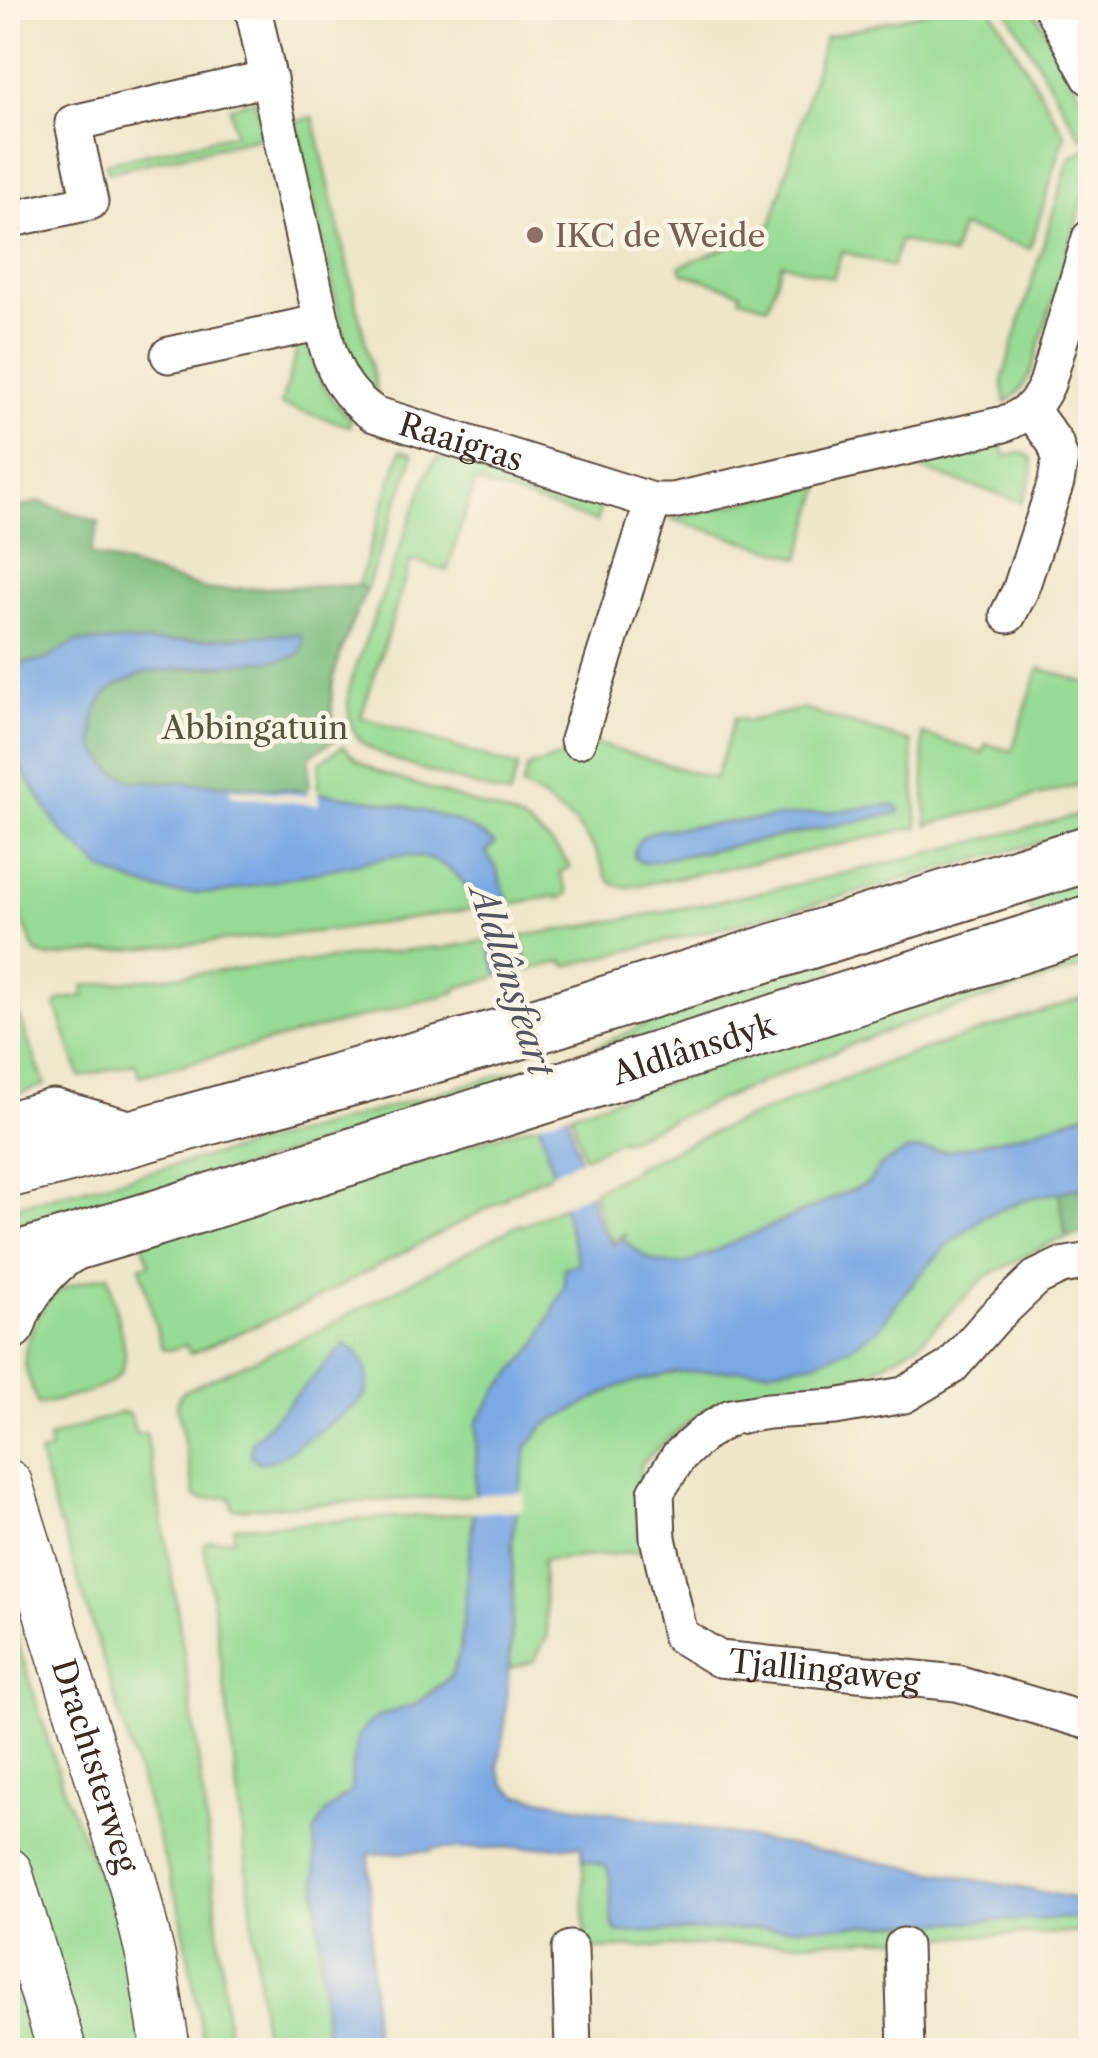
<svg xmlns="http://www.w3.org/2000/svg" width="1098" height="2058" viewBox="0 0 1098 2058" font-family="'Libre Caslon Text',serif">
	<style>
		.green { fill: #97dc94; stroke: #698359; stroke-width: 2.5; fill-rule: evenodd }
		.forest { fill: #79bc7e; stroke: #5a734e; stroke-width: 2.5 }
		.water { fill: #7aa9e4; stroke: #5a6a81; stroke-width: 2.5 }
		.pier { fill: #eee7c9 }
		.lines { fill: none; stroke-linecap: round; stroke-linejoin: round }
		.minor-casing { stroke: #564638; stroke-width: 39 }
		.secondary-casing { stroke: #564638; stroke-width: 51 }
		.primary-casing { stroke: #564638; stroke-width: 59 }
		.minor { stroke: #fff; stroke-width: 35 }
		.secondary { stroke: #fff; stroke-width: 48 }
		.primary { stroke: #fff; stroke-width: 55 }
		.education-dot { fill: #8d6e63; stroke: #fcf5e5; stroke-width: 4 }
		.labels { text-anchor: middle; dominant-baseline: central; stroke-width: 9; stroke-linejoin: round; paint-order: stroke }
		.education-label { font-size: 32px; fill: #785e54; stroke: #fcf5e5; text-anchor: start }
		.street-label { font-size: 32px; fill: #3b2a1e; stroke: #fcf5e5 }
		.park-label { font-size: 32px; fill: #52563c; stroke: #fcf5e5 }
		.water-label { font-size: 35px; font-style: italic; fill: #515663; stroke: #fcf5e5 }
	</style>
	<rect width="100%" height="100%" fill="#fcf5e5"/>
	<filter id="ink" filterUnits="userSpaceOnUse"><feTurbulence type="fractalNoise" baseFrequency=".01" numOctaves="2"/><feDisplacementMap in="SourceGraphic" scale="20" xChannelSelector="R" yChannelSelector="G"/><feConvolveMatrix kernelMatrix="1 2 1 2 8 2 1 2 1" color-interpolation-filters="sRGB"/></filter>
	<filter id="wash" filterUnits="userSpaceOnUse"><feTurbulence type="fractalNoise" baseFrequency=".0048" numOctaves="4" result="noise"/><feDisplacementMap in="SourceGraphic" scale="40" xChannelSelector="R" yChannelSelector="G"/><feGaussianBlur stdDeviation="2.25" result="paint"/><feColorMatrix in="noise" values="0 0 0 0 0 0 0 0 0 0 0 0 0 0 0 0 0 1.4 0 .05"/><feComposite in="paint" operator="in"/></filter>
	<g filter="url(#wash)">
		<rect width="100%" height="100%" fill="#eee7c9"/>
		<path class="green" d="M940,8H991L1065,135L1030,249L961,227L952,256L900,240L892,267L842,251L833,278L782,263L768,306L740,298L741,292L683,273L680,266L758,235L766,230L772,223L825,37Z
			M1006,8H1033L1090,112V135L1081,138Z
			M255,100L263,137L108,172L106,163L235,134L230,107Z
			M313,117L378,396C361,386 354,371 348,353L296,122Z
			M1090,147V176L1031,373L1019,392L1006,403L1002,381L1069,160L1072,156Z
			M308,343C314,373 328,399 351,419L349,426L281,405L298,346Z
			M1002,444L1005,456L1022,453L1031,457C1036,472 1027,488 1022,502L908,465Z
			M401,450L413,454L412,461L366,590L358,585Z
			M451,456L601,504L597,522L475,482L447,571L411,560L361,717L518,767L509,796C478,786 381,761 362,742C347,727 346,702 350,683L430,467L437,459Z
			M822,484L800,558L671,519Z
			M1039,668L1090,684V782L927,825L922,734L983,753L986,744L1012,751Z
			M802,709L911,742L918,827L783,857L629,887L613,884L607,877L596,851L575,823L542,798L522,787L528,767L586,749L590,742L715,779L735,717L748,721ZM900,810L899,813L695,854L640,862Z
			M343,746L357,760L381,773L512,816C537,828 555,844 570,867L560,872L568,894L559,899L558,896L508,904L496,868L486,852L411,807L317,793L320,762Z
			M8,748L61,831L347,865L397,855H418L440,862L458,876L470,890L478,908L337,930L50,957L37,953L34,948L8,885Z
			M1090,812V829L785,912L566,966L564,961L530,970L521,936C711,908 903,861 1090,812Z
			M1090,876V904L1033,914L1029,910L1030,898Z
			M484,941H487L498,977L456,988V992L140,1076L135,1063L80,1077L57,1009L56,1005L60,1000L84,996L83,986L436,947L437,949Z
			M1090,947V965L912,1022L852,1044L622,1141L621,1139L584,1157L571,1113Z
			M818,960L828,962L834,969L833,980L823,987L77,1219L37,1230L8,1233V1208L278,1139L591,1049L722,991Z
			M1090,996V1112L1022,1134L948,1151L909,1150L881,1165L868,1183L688,1263C656,1268 646,1258 622,1239L626,1236L624,1234L613,1241L603,1224L593,1191L636,1169V1167L713,1132L889,1061Z
			M8,1004L17,1011L45,1085L8,1097Z
			M539,1123L553,1173L507,1195V1198L304,1305L190,1354L186,1345L170,1350L164,1349L161,1346L140,1266L150,1264L142,1242Z
			M1059,1192L1066,1238L1049,1244L984,1278L917,1345L864,1375L782,1385L739,1395L708,1408L670,1437L641,1464L636,1511L643,1551L542,1561L547,1637L534,1661L510,1668L513,1613L512,1539L527,1447L544,1426L619,1386L675,1372L772,1369L815,1362L878,1329L906,1291L945,1247L983,1217L1029,1198Z
			M563,1206L579,1264L564,1268L565,1286L537,1344L477,1422L475,1495L233,1509L231,1497L202,1499L195,1496L177,1406L179,1396L186,1390L312,1334L520,1224L522,1226Z
			M108,1275L125,1351C125,1362 123,1374 114,1380C98,1392 58,1400 38,1405C34,1391 25,1374 25,1359C24,1342 41,1305 55,1294C68,1283 91,1280 108,1275Z
			M123,1412L130,1415L136,1434L146,1433C186,1637 212,1843 229,2050H205L180,1909L62,1527L59,1525L39,1454L51,1450L48,1438Z
			M473,1513L460,1653L450,1677L414,1705L379,1716L352,1763L351,1792L341,1798L314,1833L326,2050H265C250,1881 230,1713 204,1545L208,1541L234,1539V1527Z
			M8,1612L66,1797L121,1926L147,2050H75L8,1830Z
			M583,1860L606,1866L611,1876L612,1925L1082,1918L1090,1923V1932L585,1949Z
			M8,1905L53,2050H8Z"/>
		<path class="forest" d="M40,502L99,522L90,554L208,590L358,585L366,590C348,636 317,688 339,737L310,756L308,792L132,781L112,770L94,746V717L105,695L118,684L146,672L215,667L299,654L303,646L301,635L283,634L170,642H75L46,660L18,664L8,655V506L16,508Z
			M1090,1186V1231L1066,1238L1059,1192Z"/>
		<path class="water" d="M283,634L301,635L303,646L299,654L287,659L146,672L118,684L105,695L94,717V746L112,770L132,781C219,784 432,789 495,844L486,852L496,868L506,895L594,1210L601,1228L613,1245L622,1239C646,1258 656,1268 688,1263L868,1183L881,1165L909,1150L948,1151L1022,1134L1090,1112V1186L1029,1198L983,1217L945,1247L906,1291L878,1329L848,1349L815,1362L772,1369L675,1372L619,1386L544,1426L527,1447L512,1539L513,1613L503,1739L498,1768L505,1785L518,1795L1090,1901V1923L1082,1918L618,1933C604,1915 616,1886 606,1866L583,1860L581,1846L432,1849L431,1851L369,1854L374,2050H326L314,1833L326,1812L351,1792L352,1763L358,1736L368,1724L379,1716L414,1705L433,1692L450,1677L460,1653L476,1491L477,1422L496,1392L537,1344L565,1286L564,1268L579,1263L478,908C462,870 438,855 397,855L220,893H172L140,885L103,870L61,831L8,748V655L18,664L46,660L75,642H170Z
			M891,805H896L900,810L899,813L645,863L640,862L634,857C635,839 643,835 659,830Z
			M346,1343C362,1355 376,1378 363,1398C358,1406 316,1433 306,1440C294,1447 278,1462 264,1462C257,1463 256,1460 251,1456V1443Z"/>
		<path class="pier" d="M308,787L318,788L319,805L230,796L231,788L307,796Z
			M512,903L521,936L484,941L474,909Z
			M530,970L571,1113L535,1124L494,978Z
			M584,1157L593,1191L559,1207L550,1174Z
			M525,1492L522,1510L468,1513L470,1495Z"/>
	</g>
	<g filter="url(#ink)">
		<g class="lines">
			<g class="minor-casing">
				<g id="minor">
					<path id="s1" d="M253,8L327,346C336,376 348,396 374,414L653,501H673L1004,424C1026,415 1037,406 1047,384L1090,238"/>
					<path d="M1052,8L1090,77"/>
					<path d="M8,220L90,202L73,123L269,78"/>
					<path d="M169,355L322,322"/>
					<path d="M1008,615L1020,591L1056,482L1060,458L1055,443L1031,410"/>
					<path d="M578,740L653,501"/>
					<path id="s2" d="M1090,1261L1061,1266L1036,1278L994,1318L951,1367L904,1395L835,1407L768,1411L731,1417L706,1432L679,1456L656,1492L658,1538L680,1635L719,1659L957,1683L1090,1722"/>
					<path d="M903,1946L906,2050"/>
					<path d="M570,1949L573,2050"/>
				</g>
			</g>
			<g class="secondary-casing">
				<g id="secondary">
					<path id="s3" d="M8,1484L133,1884L151,1958L166,2050"/>
					<path d="M8,1872L62,2050"/>
				</g>
			</g>
			<g class="primary-casing">
				<g id="primary">
					<path d="M8,1130L53,1117L127,1138"/>
					<path d="M8,1170L102,1146L510,1034L1090,853"/>
					<path id="s4" d="M8,1262L160,1217L1090,923"/>
					<path d="M8,1323C16,1295 43,1259 69,1245"/>
				</g>
			</g>
			<use href="#minor" class="minor"/>
			<use href="#secondary" class="secondary"/>
			<use href="#primary" class="primary"/>
		</g>
	</g>
	<circle class="education-dot" cx="535" cy="235" r="10"/>
	<g class="labels">
		<g class="education-label">
			<text x="555" y="235">IKC de Weide</text>
		</g>
		<g class="street-label">
			<text stroke="none"><textPath href="#s1" startOffset="522">Raaigras</textPath></text>
			<text stroke="none"><textPath href="#s4" startOffset="718">Aldlânsdyk</textPath></text>
			<text stroke="none"><textPath href="#s2" startOffset="815">Tjallingaweg</textPath></text>
			<text stroke="none"><textPath href="#s3" startOffset="295">Drachtsterweg</textPath></text>
		</g>
		<g class="park-label">
			<text x="255" y="727">Abbingatuin</text>
		</g>
		<g class="water-label">
			<text transform="translate(512 981) rotate(72)">Aldlânsfeart</text>
		</g>
	</g>
	<rect width="1098" height="2058" fill="none" stroke="#fcf5e5" stroke-width="40"/>
</svg>
